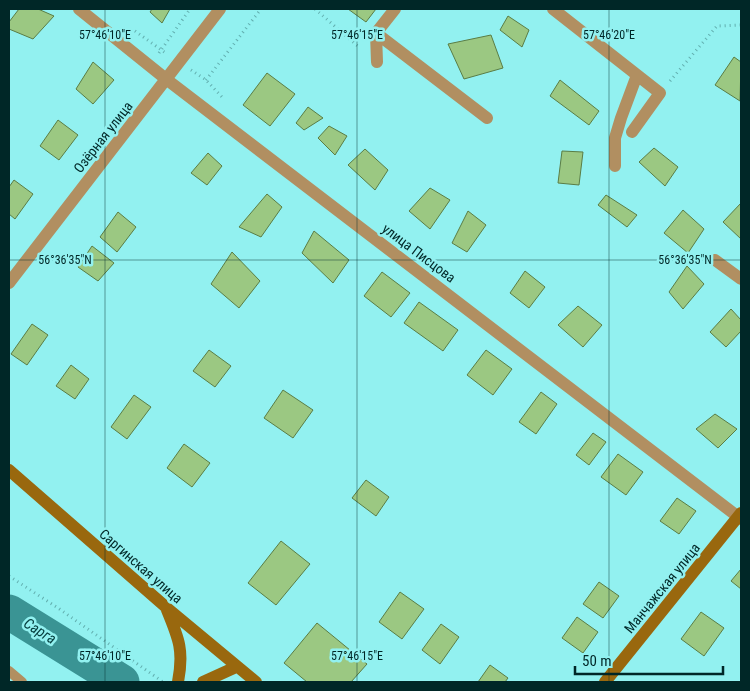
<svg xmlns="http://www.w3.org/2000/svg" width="750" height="691" viewBox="0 0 750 691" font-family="'Roboto Condensed',sans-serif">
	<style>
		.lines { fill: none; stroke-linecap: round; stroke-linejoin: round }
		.river { stroke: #3a9494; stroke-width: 35 }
		.building { fill: #9bc882; stroke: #5a7d45 }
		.path { stroke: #62afaf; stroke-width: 3; stroke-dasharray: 1 4; stroke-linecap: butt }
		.lane { stroke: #b18f61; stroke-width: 10 }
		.street { stroke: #b18f61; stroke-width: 12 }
		.secondary { stroke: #99680e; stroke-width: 12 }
		.ticks { fill: none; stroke: #002727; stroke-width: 1; stroke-opacity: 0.45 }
		.labels { text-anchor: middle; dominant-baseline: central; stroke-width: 5; stroke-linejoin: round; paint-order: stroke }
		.street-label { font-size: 14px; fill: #002727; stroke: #92f1f0 }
		.water-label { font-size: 15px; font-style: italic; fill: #074040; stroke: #92f1f0 }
		.ticks-label { font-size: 12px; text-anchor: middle; fill: #002727; stroke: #92f1f0; stroke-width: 5; stroke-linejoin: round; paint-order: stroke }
	</style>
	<rect width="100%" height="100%" fill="#92f1f0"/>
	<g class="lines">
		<path class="river" d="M9,612L122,682"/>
	</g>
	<path class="building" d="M19,9H38L54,16L33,39L9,29V22Z
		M152,9H170L162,23L150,12Z
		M348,9H376L366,22Z
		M508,16L529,30L522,47L500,30Z
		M491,35L503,68L464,79L448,44Z
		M734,57L741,62L740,101L715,85Z
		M93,62L114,80L93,104L76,89Z
		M267,73L295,94L270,126L243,105Z
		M560,80L599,111L589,125L550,96Z
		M308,107L323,118L304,130L296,123Z
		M58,120L78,135L59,160L40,146Z
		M329,126L347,136L335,155L318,138Z
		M654,148L678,167L665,186L639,162Z
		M365,149L388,170L375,190L348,165Z
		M562,151L583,152L579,185L558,183Z
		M208,153L222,166L207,185L191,173Z
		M14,180L33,194L15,219L9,214V187Z
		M430,188L450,200L430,229L409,211Z
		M267,194L282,207L261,237L239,227Z
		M606,195L637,215L627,227L598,205Z
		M741,203V239L723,222Z
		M683,210L704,229L688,253L664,233Z
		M468,211L486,225L467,252L452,243Z
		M118,212L136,227L117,252L100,237Z
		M314,231L349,260L333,283L302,253Z
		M92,246L114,263L98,281L78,267Z
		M232,252L260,281L239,308L211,284Z
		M687,266L704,284L683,309L669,292Z
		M525,271L545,287L529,308L510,293Z
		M382,272L410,293L391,317L364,296Z
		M419,302L458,330L443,351L404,323Z
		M578,306L602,325L583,347L558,325Z
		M731,309L741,320V331L726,347L710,332Z
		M32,324L48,335L27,365L11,354Z
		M209,350L231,366L215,387L193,371Z
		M486,350L512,369L493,395L467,375Z
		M71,365L89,379L75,399L56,386Z
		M283,390L313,410L293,438L264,418Z
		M541,392L557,404L536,434L519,422Z
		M134,395L151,407L127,439L111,427Z
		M715,414L737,429L718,448L696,429Z
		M593,433L606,442L589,465L576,455Z
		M184,444L210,463L192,487L167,468Z
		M618,454L643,472L626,495L601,477Z
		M366,480L389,497L376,516L352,498Z
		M677,498L696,511L679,534L660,521Z
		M281,541L310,564L276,605L248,583Z
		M741,569V589L731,581Z
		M599,582L619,596L603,618L583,604Z
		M400,592L424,609L402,639L379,622Z
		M701,612L724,628L704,656L681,639Z
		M577,617L598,632L583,653L562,638Z
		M317,623L367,664L351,682H307L284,663Z
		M441,624L459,637L440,664L422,650Z
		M490,665L508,678L505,682H478Z"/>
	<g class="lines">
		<path class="path" d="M315,9L360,48
			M135,31L167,54
			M159,53L190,9
			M191,70L206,80L222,97
			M206,80L261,9
			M670,81L717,26L741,25
			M9,576L58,608L163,682"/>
		<path class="lane" d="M9,671L22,682"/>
		<path class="street" d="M79,9L166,79L741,519
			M553,9L660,93L632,132
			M376,33L487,118
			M377,62L376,33L395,9
			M615,166V138L621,118L637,75
			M715,260L741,279
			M9,283L220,9"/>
		<path class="secondary" d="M9,470L167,608L256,682
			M167,610C179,639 184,651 178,682
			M203,682L236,667
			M605,682L741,513"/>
	</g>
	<path class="ticks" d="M105,9V682M357,9V682M609,9V682M9,260H741"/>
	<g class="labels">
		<g class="street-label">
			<text transform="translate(103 137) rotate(-52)">Озёрная улица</text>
			<text transform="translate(419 253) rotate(37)">улица Писцова</text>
			<text transform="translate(141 566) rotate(41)">Саргинская улица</text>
			<text transform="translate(662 588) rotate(-51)">Манчажская улица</text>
		</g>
		<g class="water-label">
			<text transform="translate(40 631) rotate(32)">Сарга</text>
		</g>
	</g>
	<g class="ticks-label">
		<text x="105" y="39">57°46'10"E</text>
		<text x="357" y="39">57°46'15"E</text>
		<text x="609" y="39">57°46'20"E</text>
		<text x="65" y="264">56°36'35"N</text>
		<text x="685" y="264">56°36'35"N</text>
		<text x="105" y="660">57°46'10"E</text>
		<text x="357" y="660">57°46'15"E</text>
	</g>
	<rect width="750" height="691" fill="none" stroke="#002727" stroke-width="20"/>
	<path d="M575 666v8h148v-8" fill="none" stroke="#002727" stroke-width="2.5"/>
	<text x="582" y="666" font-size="15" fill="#002727" stroke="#92f1f0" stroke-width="4" paint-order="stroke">50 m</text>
</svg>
